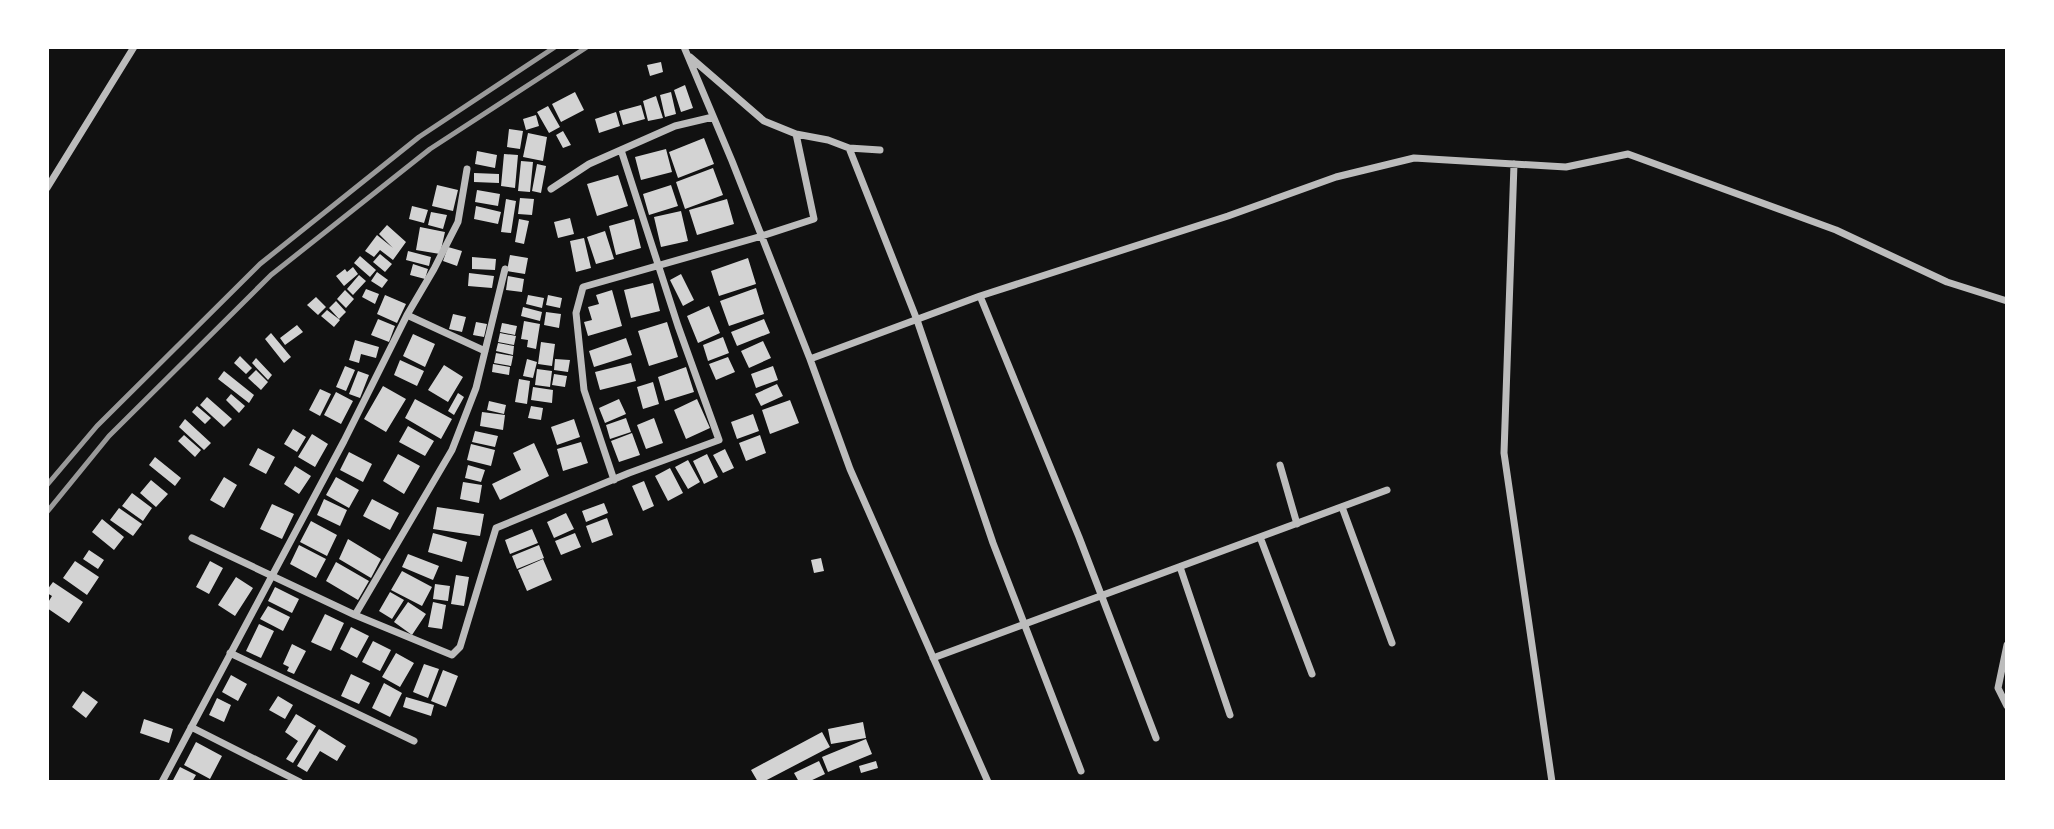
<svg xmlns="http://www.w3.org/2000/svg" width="2054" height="829" viewBox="0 0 2054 829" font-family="Rubik,sans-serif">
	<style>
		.building { fill: #d3d3d3 }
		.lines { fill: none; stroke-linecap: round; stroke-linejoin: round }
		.minor { stroke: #bcbcbc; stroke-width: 7 }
		.rail { stroke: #9a9a9a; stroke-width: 5 }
	</style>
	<rect width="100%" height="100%" fill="#111"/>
	<path class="building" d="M661,62L663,72L650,76L647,65Z
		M685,85L693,108L681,112L674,90Z
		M575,92L584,110L561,122L552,104Z
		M671,92L676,114L665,117L660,95Z
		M656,96L663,118L648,121L643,101Z
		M641,105L645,119L623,125L619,111Z
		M548,106L560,127L549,133L537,112Z
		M616,112L620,126L599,133L595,119Z
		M536,115L539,126L526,130L523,119Z
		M509,129L523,131L520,149L507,147Z
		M563,131L571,145L563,148L556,135Z
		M528,133L547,137L543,161L523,157Z
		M704,138L714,164L678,178L669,152Z
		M666,149L672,172L641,180L635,157Z
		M477,151L497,155L495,168L475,164Z
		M504,154L518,155L515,188L501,186Z
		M521,161L533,162L530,192L518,191Z
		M537,164L546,166L541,193L532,191Z
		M713,168L723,195L685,209L676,182Z
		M474,173L499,174V183L474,182Z
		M618,175L628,206L597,216L587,184Z
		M437,185L458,190L453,211L432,206Z
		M671,185L678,206L649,215L643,194Z
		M477,190L500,194L498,206L475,202Z
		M520,198L534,199L532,215L518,214Z
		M506,199L516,201L511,233L501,232Z
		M727,199L734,224L697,235L689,210Z
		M412,206L428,210L424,223L409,219Z
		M476,206L501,212L498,224L474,219Z
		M681,211L688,241L661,247L654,217Z
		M431,212L447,215L443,229L428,225Z
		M570,218L574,234L558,238L554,222Z
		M519,219L529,221L524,244L515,242Z
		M634,219L641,248L616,255L609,226Z
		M387,225L406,242L393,260L380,250L374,257L365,251L377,235L393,248L379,234Z
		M420,227L445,232L440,254L416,250Z
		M605,231L614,259L596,264L587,237Z
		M584,238L591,268L576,272L570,241Z
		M448,247L462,251L457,266L443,261Z
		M408,251L431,257L429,266L406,260Z
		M380,254L392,264L385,272L373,262Z
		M510,255L528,258L525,274L507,271Z
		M360,256L376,270L370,277L354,263Z
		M472,257L496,259L495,270L472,269Z
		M748,258L756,284L719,296L711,271Z
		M413,264L428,269L425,279L410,275Z
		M353,267L358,274L344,286L336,276L345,269L347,272Z
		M377,272L388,280L382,288L371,281Z
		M469,273L494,276L492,288L468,286Z
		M681,274L694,300L683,306L670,280Z
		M359,275L366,281L353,295L347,289Z
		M508,276L524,279L522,292L506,290Z
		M653,283L660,311L631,318L624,290Z
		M756,288L764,314L729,326L720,301Z
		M366,289L379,294L375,304L362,297Z
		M345,290L354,299L346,308L337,299Z
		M612,290L622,326L588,336L584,322L592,320L588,307L599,304L596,295Z
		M385,295L406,304L397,323L377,314Z
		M528,295L544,298L542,308L526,304Z
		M548,295L562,298L560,308L546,305Z
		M316,297L326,307L318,315L307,305Z
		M336,301L346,312L339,319L329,308Z
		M709,306L720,333L698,343L687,316Z
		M523,307L542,312L540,321L521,316Z
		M327,310L340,320L334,327L321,316Z
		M546,312L561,314L559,328L544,325Z
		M453,314L466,317L462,332L449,329Z
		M378,319L395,326L389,342L371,335Z
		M764,319L770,333L737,346L731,332Z
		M524,321L540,324L536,349L527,347L528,340L521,339Z
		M476,322L487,324L484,337L473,335Z
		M667,322L678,357L649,366L638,331Z
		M502,323L517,326L515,335L500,332Z
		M297,325L303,332L285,345L280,338Z
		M271,333L291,357L284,363L265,339Z
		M500,333L516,336L514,345L498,342Z
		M413,334L435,344L425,367L403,356Z
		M723,337L729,353L708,361L703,345Z
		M626,338L632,355L594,367L589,351Z
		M355,340L379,347L376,358L361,354L359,363L349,360Z
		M763,341L771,358L749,368L741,351Z
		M541,342L555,344L552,366L538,364Z
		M498,343L514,346L513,355L496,351Z
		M496,353L513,356L511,366L494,363Z
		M240,356L252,368L246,374L234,363Z
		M728,357L735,372L716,380L709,364Z
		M256,358L272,375L268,380L252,363Z
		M527,359L537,362L533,378L523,376Z
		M555,359L570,360L568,372L554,370Z
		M400,360L424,371L417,386L394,375Z
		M631,363L636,381L600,390L595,372Z
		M493,364L510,367L509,375L492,372Z
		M444,365L463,377L448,402L428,390Z
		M345,366L355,370L346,391L336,387Z
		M773,366L778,380L756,388L751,374Z
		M686,367L694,392L665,401L658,377Z
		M537,369L552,371L550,387L535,385Z
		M256,370L268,382L261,390L248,378Z
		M224,371L254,395L249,403L218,379Z
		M358,371L369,375L360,398L349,394Z
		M554,374L567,376L565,387L552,385Z
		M519,379L530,381L527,404L515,402Z
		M653,382L659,404L643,409L637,387Z
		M777,384L783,396L761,406L755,394Z
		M383,386L406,399L386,432L364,419Z
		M533,387L553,390L552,403L531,400Z
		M320,389L331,394L320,416L309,410Z
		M336,392L353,401L341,424L324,415Z
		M458,393L464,397L454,415L448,411Z
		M231,394L245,406L239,413L226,400Z
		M207,397L232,419L224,427L200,405Z
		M415,399L452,419L441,439L405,418Z
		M619,399L626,414L605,423L599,408Z
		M697,399L710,428L686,439L674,410Z
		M790,400L799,423L770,434L762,410Z
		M489,401L506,405L504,414L487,410Z
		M197,406L211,418L205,424L192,412Z
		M531,406L543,408L541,420L528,418Z
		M482,412L505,415L503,430L480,426Z
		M753,414L759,431L737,439L731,422Z
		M626,418L631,432L610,439L606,425Z
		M654,418L663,443L646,449L637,425Z
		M185,419L211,443L204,450L179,427Z
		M574,419L580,437L557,445L551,427Z
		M408,426L434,441L425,456L399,442Z
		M293,429L306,437L297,452L284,444Z
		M475,431L498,436L495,447L472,442Z
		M632,433L640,455L619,462L611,441Z
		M312,434L328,444L315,467L298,457Z
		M184,435L201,450L195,457L178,441Z
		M760,435L766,453L746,461L739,443Z
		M581,442L588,463L563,471L557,449Z
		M534,443L549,476L500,500L492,484L521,470L513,453Z
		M471,444L495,450L491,466L467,460Z
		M258,448L275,457L266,474L249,465Z
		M725,449L734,468L723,473L713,455Z
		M349,452L372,464L363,482L340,470Z
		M398,454L420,466L404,494L383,481Z
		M707,454L718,477L704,484L693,461Z
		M155,457L181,478L175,486L149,465Z
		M688,460L700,482L688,489L675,467Z
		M468,465L485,470L481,482L465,478Z
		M295,466L311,476L299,494L284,484Z
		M670,468L683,493L668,501L655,476Z
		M224,477L237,485L224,508L210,500Z
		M336,477L359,490L349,508L326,495Z
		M151,480L168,494L156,507L140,493Z
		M644,481L654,506L643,511L632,486Z
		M463,482L482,485L479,503L460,499Z
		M132,493L152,508L143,521L122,506Z
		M324,499L347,510L340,526L317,515Z
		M372,499L399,513L390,530L363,516Z
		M604,503L608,513L586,522L582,511Z
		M272,504L294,514L282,539L260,529Z
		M437,507L484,514L480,536L433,529Z
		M119,508L142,524L133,536L110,520Z
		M566,513L574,529L554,538L547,522Z
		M607,518L613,535L592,543L586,526Z
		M102,519L124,537L114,550L92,532Z
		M311,521L337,535L327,556L300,542Z
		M532,529L538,543L510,554L505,540Z
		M433,533L467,542L462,562L428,552Z
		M575,533L581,547L561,555L555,541Z
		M348,539L381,559L371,578L339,559Z
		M299,545L326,559L316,578L290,564Z
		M539,545L544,558L517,569L512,556Z
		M89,550L104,560L98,569L83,559Z
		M408,554L439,566L433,580L402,567Z
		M821,558L824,571L814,573L811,560Z
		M543,559L552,580L527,591L518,570Z
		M75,561L99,577L87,595L63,578Z
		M210,561L223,568L209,594L196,587Z
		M336,562L369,581L358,600L326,581Z
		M402,571L432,587L422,606L391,590Z
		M456,575L469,577L464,606L451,604Z
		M236,577L253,588L235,616L218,605Z
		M53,582L83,602L69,623L47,608V604L52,596L47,593V590Z
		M435,584L450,586L448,601L433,599Z
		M275,587L299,599L292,613L268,601Z
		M390,592L404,600L392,619L379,611Z
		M408,602L426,614L412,635L394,622Z
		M433,602L446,605L442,629L428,627Z
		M268,606L290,617L283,631L260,619Z
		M325,614L344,623L331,651L311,642Z
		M259,624L274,631L261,658L246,651Z
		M351,627L369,636L357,658L340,649Z
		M373,641L391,650L380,671L362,662Z
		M292,644L306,651L294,674L287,671L289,667L283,664Z
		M396,653L414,663L400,687L382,677Z
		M424,664L439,669L428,698L413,692Z
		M443,670L458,676L446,707L431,701Z
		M351,674L370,683L359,704L341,696Z
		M231,675L247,684L238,701L222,692Z
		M384,683L402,693L390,717L372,708Z
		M83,691L98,702L86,718L72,707Z
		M278,696L293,705L285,719L269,710Z
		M406,697L434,705L431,716L403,707Z
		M217,698L231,705L224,722L209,715Z
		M296,714L316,726L293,763L286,759L298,741L285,732Z
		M144,719L173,729L169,743L140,733Z
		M863,722L866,738L831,744L828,729Z
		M319,729L346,746L337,761L320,751L307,772L297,766Z
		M822,732L830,747L763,782H758L751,770Z
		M866,739L872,754L828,772L822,757Z
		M196,742L222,756L210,779L184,765Z
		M819,761L825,774L808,782H799L794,773Z
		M876,761L878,768L861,773L859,766Z
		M180,767L196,775L192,782H172Z"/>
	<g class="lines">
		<path class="minor" d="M684,47L732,161L810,359L850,469L988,782
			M690,57L764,121L796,134L828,140L849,148L880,150
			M849,148L917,320L993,543L1081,771
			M1514,164L1504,453L1552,782
			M47,188L134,47
			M551,189L589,164L675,126L713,117
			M980,296L1079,537L1156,738
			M407,315L485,351
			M810,359L980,296L1228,216L1336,177L1414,158L1566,167L1628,154L1836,230L1947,282L2007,301
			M1280,465L1297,524
			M614,480L584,390L576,313L583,287L762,236L814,219L796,134
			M1342,507L1392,643
			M1260,537L1312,674
			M192,538L355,615L452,655L460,647L496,528L629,473L719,440L678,326L621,150
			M1180,567L1230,715
			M355,615L452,450L476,388L505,269
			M2007,645L1998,688L2007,706
			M230,653L414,741
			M933,658L1387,490
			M191,727L300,782
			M162,782L344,441L407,315L434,269L458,222L467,169"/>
		<path class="rail" d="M47,485L97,426L260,264L419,137L555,47
			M47,512L109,436L271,275L430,149L587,47"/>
	</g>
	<rect width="2054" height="829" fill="none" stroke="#ffffff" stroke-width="98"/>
</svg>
